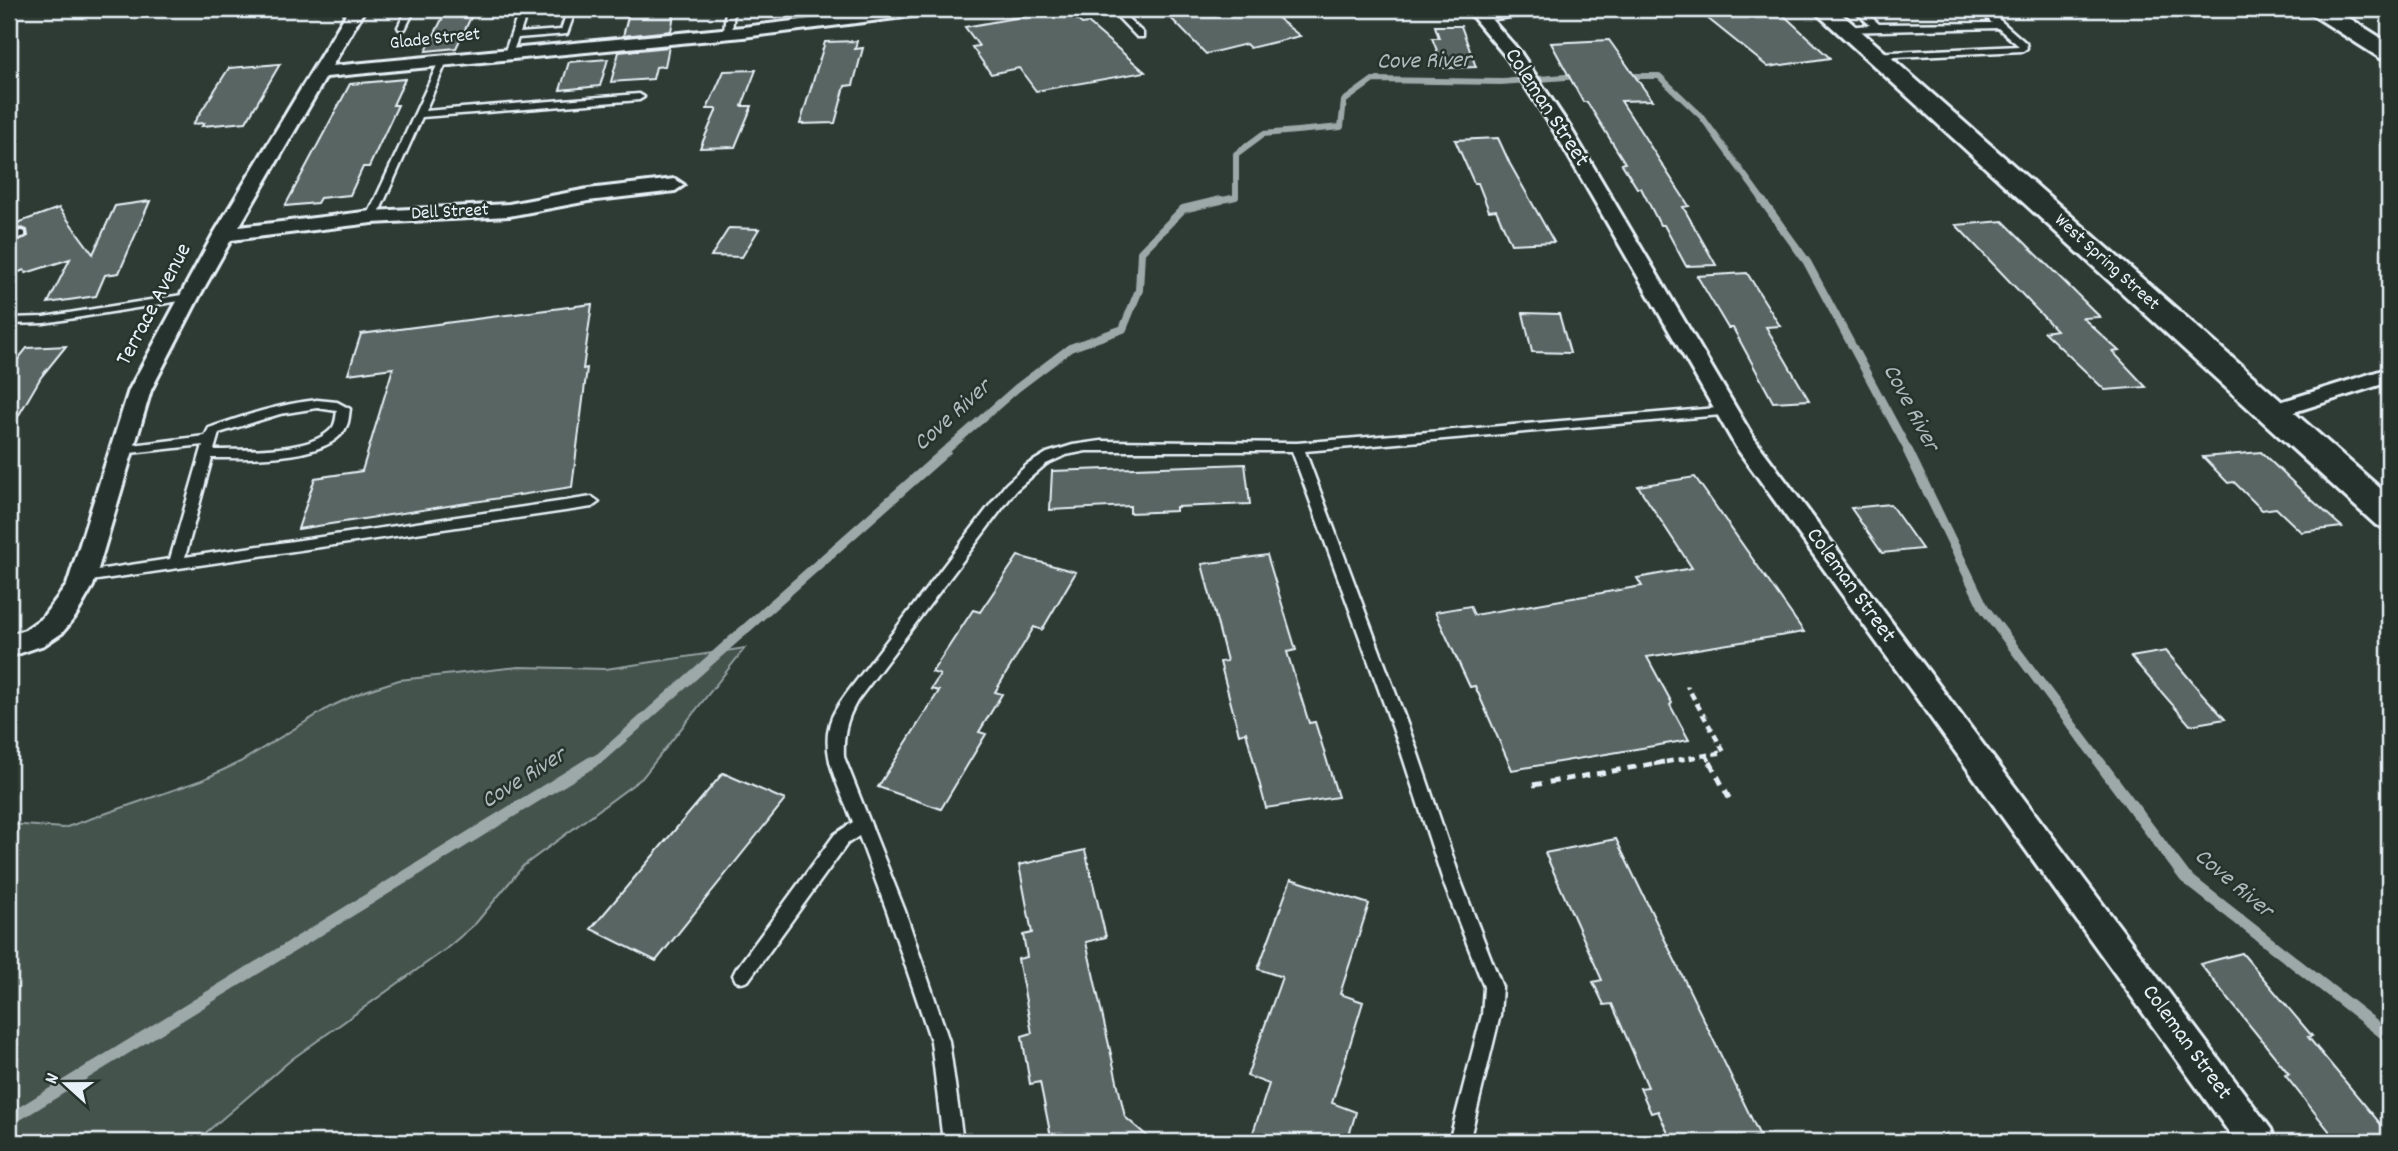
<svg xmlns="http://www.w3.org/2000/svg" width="2398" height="1151" viewBox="0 0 2398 1151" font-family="Dekko,sans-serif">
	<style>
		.green { fill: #45524e; stroke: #96a2a3; stroke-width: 2 }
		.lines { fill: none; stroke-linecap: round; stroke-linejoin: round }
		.stream-far3 { stroke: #9da8a9; stroke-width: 6 }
		.stream-far2 { stroke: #9da8a9; stroke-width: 8 }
		.stream-far1 { stroke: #9da8a9; stroke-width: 10 }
		.stream { stroke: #9da8a9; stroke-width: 12 }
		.building { fill: #596563; stroke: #e8f1f8; stroke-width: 2 }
		.lane-casing { stroke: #e8f1f8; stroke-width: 5 }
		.street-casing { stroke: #e8f1f8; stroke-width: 6 }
		.secondary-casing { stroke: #e8f1f8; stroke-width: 6 }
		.highway-casing { stroke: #e8f1f8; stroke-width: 6 }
		.path-far1 { stroke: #e8f1f8; stroke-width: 4.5; stroke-dasharray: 7 5; stroke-linecap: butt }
		.path { stroke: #e8f1f8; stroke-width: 5; stroke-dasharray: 9 7; stroke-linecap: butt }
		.lane { fill: #26332d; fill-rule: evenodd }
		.street { fill: #26332d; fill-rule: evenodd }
		.secondary { fill: #26332d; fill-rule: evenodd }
		.highway { fill: #26332d; fill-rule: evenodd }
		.labels { text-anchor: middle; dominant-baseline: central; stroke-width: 5; stroke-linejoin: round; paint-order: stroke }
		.far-street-label { font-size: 19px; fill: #e8f1f8; stroke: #26332d }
		.street-label { font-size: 23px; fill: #e8f1f8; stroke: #26332d }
		.water-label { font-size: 24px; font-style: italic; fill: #b0babd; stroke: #26332d }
	</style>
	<rect width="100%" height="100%" fill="#2e3b35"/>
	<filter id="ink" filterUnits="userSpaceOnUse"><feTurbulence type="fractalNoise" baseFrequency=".0143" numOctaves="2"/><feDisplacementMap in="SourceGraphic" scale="14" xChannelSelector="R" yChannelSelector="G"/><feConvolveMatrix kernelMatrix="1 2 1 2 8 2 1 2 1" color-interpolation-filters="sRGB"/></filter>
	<g filter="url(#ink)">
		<path class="green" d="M745,648L642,778L523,866L476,923L446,949L292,1059L195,1142H9V824L64,828L202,780L240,762L330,707L362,692L399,680L519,667L606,669Z"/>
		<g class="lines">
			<path class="stream-far3" d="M1622,76H1659L1702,117L1764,202
				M1214,202L1236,197V154L1263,134L1341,127L1344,101L1373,80L1501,82L1579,76"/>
			<path class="stream-far2" d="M1762,200L1807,262L1909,452
				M944,452L1017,388L1070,348L1123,329L1139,290L1141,252L1183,209L1221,200"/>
			<path class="stream-far1" d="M1908,451L1984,608L2101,764
				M589,764L601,757L946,451"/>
			<path class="stream" d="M2099,762L2185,877L2389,1037
				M9,1120L592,762"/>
		</g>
		<path class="building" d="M447,9H475L456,48L426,51Z
			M630,9H675L671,31L623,36Z
			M1064,9L1082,24L1088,23L1145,72L1036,91L1019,68L991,74L972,47L979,46L965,27Z
			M1162,9H1266L1300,36L1250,48L1246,44L1206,54Z
			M1696,9H1777L1830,58L1768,67Z
			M1435,26H1461L1476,67L1444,68L1432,38H1439Z
			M1609,40L1652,100L1621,101L1689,206L1683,207L1716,265L1686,266L1664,225H1660L1641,188H1637L1622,164L1625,163L1587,102H1583L1551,43Z
			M857,41L855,49L863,48L853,85L845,86L835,123L800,124L825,42Z
			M669,47L665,66L656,67L653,79L611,82L619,52Z
			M608,59L600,86L560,90L569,62Z
			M280,64L246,122L202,126L204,123L193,124L229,68Z
			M756,70L742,106H752L735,147L700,148L717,109H707L724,71Z
			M405,79L393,105H398L369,167H363L350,195L320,198L317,203L285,206L350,84Z
			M1498,138L1510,164L1554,242L1511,244L1496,210L1489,211L1478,183H1474L1455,140Z
			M150,201L119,273L105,275L96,296L48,303L70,259L26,273L24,270L9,276V243L28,236L27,230L22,228L9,232V226L59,208L93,254L115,206Z
			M2003,221L2100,317L2083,318L2119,351L2113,352L2146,387L2105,390L2044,332L2056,330L1956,225Z
			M729,228L759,229L742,257L711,256Z
			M1747,273L1780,326L1766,327L1809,400L1773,402L1733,328H1728L1697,276Z
			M592,304L583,369L587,368L572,487L298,529L315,478L362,471L393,368L348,374L361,334Z
			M1523,313L1559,314L1570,353L1532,352Z
			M66,346L41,377L9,432V370L27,348Z
			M2261,452L2302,491L2342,527L2301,532L2276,508L2262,510L2234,482L2228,483L2203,457Z
			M1245,464L1250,504L1176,507V511L1130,513V506L1050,510L1052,471Z
			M1695,477L1804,632L1647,657L1672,703L1670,705L1689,740L1512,770L1475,686L1470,687L1435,612L1470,606L1474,615L1642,586L1637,578L1692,568L1638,486Z
			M1890,504L1922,549L1882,553L1851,508Z
			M1267,555L1296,650L1287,652L1309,723L1315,722L1338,797L1266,808L1246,732L1239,734L1220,662L1227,661L1202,564Z
			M1018,556L1076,572L1042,630L1034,627L995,692L1002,694L979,732L986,734L941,809L878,787L939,691L931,689L940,675L932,672L973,610L980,612Z
			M2166,651L2198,689L2225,719L2190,725L2131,657Z
			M723,773L785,800L656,961L591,929Z
			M1616,839L1760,1136L1735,1142H1672L1658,1111L1651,1113L1640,1088L1648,1087L1612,1004L1604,1005L1593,982L1602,980L1545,853Z
			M1085,850L1106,937L1086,942L1125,1117L1154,1142H1052L1040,1082L1030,1084L1022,1036L1032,1033L1018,959L1027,957L1023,935L1032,933L1019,865Z
			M1291,879L1369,904L1340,994L1363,1002L1332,1103L1356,1112L1347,1142H1250L1269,1084L1247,1076L1282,977L1258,969Z
			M2242,953L2312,1036L2308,1037L2389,1134V1142H2338L2285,1075L2289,1074L2200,964Z"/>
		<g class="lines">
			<g class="lane-casing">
				<path id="lane" d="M407,9H415L405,29H399L398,27Z
					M520,9H528L520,33L561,30L568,9H576L567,34L518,38L511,56H505L504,54Z
					M726,9H734L732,33L728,36L724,33Z
					M1110,9H1118L1143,33V37H1137Z
					M1536,9H1558L1554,11L1481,21L1477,18L1481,15Z
					M1853,9H1862L1879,24L1992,23L1978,9H1987L2026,43L2027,48L2023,51L1874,58L1870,55L1871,53L2019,46L1998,28L1843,32L1842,30L1846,27L1870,25Z
					M440,59L447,61L425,111L639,94L644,97L639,100L422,117L377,217L372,220L368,219L367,217Z
					M21,231L25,232V236L9,241V235Z
					M188,294L192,295V299L44,323L9,324V318L44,317Z
					M317,400L337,402L350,409C349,414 349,421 347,425C333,462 244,458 212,458L185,557L592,497L599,502L592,507L84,582L79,581L77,577L79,573L84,572L170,559L203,445L121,454L116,453L115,450L116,447L205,436L209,428C244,416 279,404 317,400ZM317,408L337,411C336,417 336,422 333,427C312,454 245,449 214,450L219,433L280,414Z
					M1729,407L1735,411L1733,414L1305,451L1415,745L1462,884L1502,987L1500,1015L1469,1142H1449L1482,1015L1484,987L1444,884L1399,745L1292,451H1086L1066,455L1046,464L1016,490L857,701C846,720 843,735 844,757L905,911L949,1041L963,1142H943L931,1041L887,911L859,836L847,844L748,981L742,983L736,981L733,975L736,969L835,834L853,822C840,789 818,752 832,717C836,708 842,700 847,693L1006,484L1027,465L1047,453L1073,445L1101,441L1297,443Z"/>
			</g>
			<g class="street-casing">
				<path id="street" d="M349,9H365L332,66L743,27L892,9H936L928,14L743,37L326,77L239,227L372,211L509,204L588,189L675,179L684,185L675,191L588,201L509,216L372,223L231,240L199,297L151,390L93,586L75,617L62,633L44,645L9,657V635L25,630L42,618L67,585L129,390L213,235Z
					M1466,9H1482L1520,52L1571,129L1753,437L2271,1129L2276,1142H2236L1736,447L1553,129L1507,58Z
					M2389,368V382L2272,419L2264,417L2260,412L2264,407Z"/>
			</g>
			<g class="secondary-casing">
				<path id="secondary" d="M1812,9H1836L2389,496V529L2376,525Z"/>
			</g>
			<g class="highway-casing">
				<path id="highway" d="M2308,9H2335L2389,43V60L2380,58L2311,14Z"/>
			</g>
			<path class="path-far1" d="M1706,755L1711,764
				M1654,764L1724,752L1687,686"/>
			<path class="path" d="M1710,762L1730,800
				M1533,785L1664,762"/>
			<use href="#lane" class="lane"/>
			<use href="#street" class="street"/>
			<use href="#secondary" class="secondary"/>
			<use href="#highway" class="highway"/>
		</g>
	</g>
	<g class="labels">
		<g class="far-street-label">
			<text transform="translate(435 40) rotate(-6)">Glade Street</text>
			<text transform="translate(450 213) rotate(-3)">Dell Street</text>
			<text transform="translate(2106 263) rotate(42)">West Spring Street</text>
		</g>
		<g class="street-label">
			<text transform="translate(1546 108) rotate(57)">Coleman Street</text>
			<text transform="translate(155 305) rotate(-62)">Terrace Avenue</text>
			<text transform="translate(1850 586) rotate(54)">Coleman Street</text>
			<text transform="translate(2186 1043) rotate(54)">Coleman Street</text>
		</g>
		<g class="water-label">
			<text transform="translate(1424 62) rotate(-1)">Cove River</text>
			<text transform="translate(1910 408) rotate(62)">Cove River</text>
			<text transform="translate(953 416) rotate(-42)">Cove River</text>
			<text transform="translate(524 779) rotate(-32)">Cove River</text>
			<text transform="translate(2233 884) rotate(40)">Cove River</text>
		</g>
	</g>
	<rect width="2398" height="1151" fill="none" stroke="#26332d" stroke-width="35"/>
	<rect x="18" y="18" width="2363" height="1116" fill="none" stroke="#e8f1f8" stroke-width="2.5" filter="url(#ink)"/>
	<g transform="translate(66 1084) rotate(291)" stroke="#26332d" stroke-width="5" paint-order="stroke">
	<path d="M0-5L12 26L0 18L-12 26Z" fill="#e8f1f8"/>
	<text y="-10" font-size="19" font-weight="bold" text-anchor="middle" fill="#e8f1f8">N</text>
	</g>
</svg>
